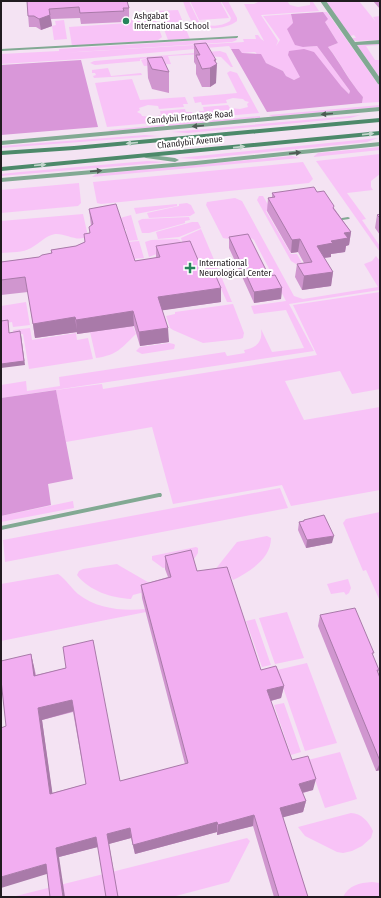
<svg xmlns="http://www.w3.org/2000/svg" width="381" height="898" viewBox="0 0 381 898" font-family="'Fira Sans Condensed',sans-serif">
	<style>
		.green { fill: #f8c3f7 }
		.forest { fill: #d997d9 }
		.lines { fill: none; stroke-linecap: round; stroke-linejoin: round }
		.service { fill: #82a993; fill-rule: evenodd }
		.minor { fill: #82a993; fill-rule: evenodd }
		.secondary { fill: #4d896a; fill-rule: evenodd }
		.wall { fill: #d096cf; fill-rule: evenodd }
		.shaded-wall { fill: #a97aa9 }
		.building { fill: #f2aef1; stroke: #a97aa9; fill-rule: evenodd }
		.oneway { fill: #4d5b54 }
		.oneway2 { fill: #c1d6cb }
		.poi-dot { fill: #26845b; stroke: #fff; stroke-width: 1.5 }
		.labels { text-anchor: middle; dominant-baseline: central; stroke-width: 4; stroke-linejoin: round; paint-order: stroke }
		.far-poi-label { font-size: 9px; fill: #211b20; stroke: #fff; text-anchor: start }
		.far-street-label { font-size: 9px; fill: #211b20; stroke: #fff }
	</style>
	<rect width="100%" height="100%" fill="#f4e3f3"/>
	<path class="green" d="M183,1H189L199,22C209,27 221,27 230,21L231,18L221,1H228L237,18V21C228,29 200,32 192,22C188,16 185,7 183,1Z
		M190,1H220L229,18L199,20Z
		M260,1H287L290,5L298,7L310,5V1L313,2L319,11L261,15L278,41L276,46L280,40L263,16L291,14L293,23L303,47L317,46L350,91L349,94L341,86L300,77L294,80L286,76L283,71L266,63L255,52L242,53L239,49H231L229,46L81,59L1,64V54L59,51V49L236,38L237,40L232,42L61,53L244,42L243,39H256L255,35H258L261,39L264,41L244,4H254Z
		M325,1H359L376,22L373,17L380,16V40L354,41L352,38H356L354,35L350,36Z
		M178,10L190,39L168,40L157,11Z
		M323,12H327L380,87V102L362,103L363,97C349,81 341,63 328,47L338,43L325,22Z
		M155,18L162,37L158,40L72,46L69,27L128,23L127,20Z
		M64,20L67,39L54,40L52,26L56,25L55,21Z
		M380,43V45L366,46L375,60H380V78L357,45Z
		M220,51L226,53L233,67H231L221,57L206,56L204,54L168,56L171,64L144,66L141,60L148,58L140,59V61L95,65L90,63L94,61Z
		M108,68L111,76L141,73L142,75L94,78L93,76L96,75L95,73H92V70Z
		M230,71L237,73L259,113L202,118L199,111H204L203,107L228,105L230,108L240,109L248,107L247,104L249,102L245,101L243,99L233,98L226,100L227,103L202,105L201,102L195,103L193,97L237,93L227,73Z
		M132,79L140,100L185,97L188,104H183L184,107L159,109L158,106L148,105L139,108L140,110L137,112L141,114L142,116L152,117L161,115L160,111L185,109L186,112H192L195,119L107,127L95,83Z
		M380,105V107L273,117L269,115Z
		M361,115L350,118L188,133L171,132Z
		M260,116V118L112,131L108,130Z
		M145,135L159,136L1,148V146Z
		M378,138L367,142L197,159L178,158Z
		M380,147V150L313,157L318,153Z
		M380,154V174L371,181V187L373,190L347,193L366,219L362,220L380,246V252L316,161Z
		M292,156L300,158L92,177L96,174Z
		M147,161L167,162L1,176V174L20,172Z
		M303,162L313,179L309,183L101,204L97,203L93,182Z
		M79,183L81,203L78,206L1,213V190Z
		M259,196H263L271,210L266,211L291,254H297L302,263L296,264L291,261L257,200Z
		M235,198L242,201L294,296L303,299L378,287L364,264L372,261L376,256L380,261V290L289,304L314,351L1,398V385L26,381L27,391L60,386L59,377L225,352L227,356L245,353L244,350C256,348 263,342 261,329L272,352L304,348L286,310L254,314L251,306L286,301L254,240C245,233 233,241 223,238L206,205L207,202Z
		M187,203L191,205L195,213L190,216L149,218L147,213L179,206V204Z
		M177,204V206L136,214L134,208Z
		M83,214L88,236C78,243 66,233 55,234C45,236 40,243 31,248C23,253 11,252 1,253V221Z
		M131,215L138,240L127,241L126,229L124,230L120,218Z
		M189,217L190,220L185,221V223L149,233H142L138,221L142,219Z
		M192,222H198L201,228L179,237L158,239L156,232Z
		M201,229L232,302H227L219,284L203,274L201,267L153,258L183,246L181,238Z
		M177,239L180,240L182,244L149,257L145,242L151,240Z
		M139,241L144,258L133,259L128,242Z
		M380,292V389L352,394L340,371L285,381L304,420L380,407V490L291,506L282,485L173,504L152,427L66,442L56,390L102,384L103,389L317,355L293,305Z
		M26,302L30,325L13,327L12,322L1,324V306Z
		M233,304L244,333L243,338L240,339L203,343L173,330L170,328L166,316L175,314V312Z
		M133,326L136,334C121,348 118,355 96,358L90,332Z
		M30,328L32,340L76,333L77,340L88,338L93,359L29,369L23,334L14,336L13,330Z
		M169,343L174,344L175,345L174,349L142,354L136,351L140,347Z
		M280,488L288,508L5,562L3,540Z
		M73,501L74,508L1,522V516Z
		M380,512V601L366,570L363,571L343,523L346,519Z
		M267,536L271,538C271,559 249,572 233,580L230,575L216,579L210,576L237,542Z
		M196,547L198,548V553L192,562L163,568L152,560V556Z
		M117,564L120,566L153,585L148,591L133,595L131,599C112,598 89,591 77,575L79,571L83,569Z
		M58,574C66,579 71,588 78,594C97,609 122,611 145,609L146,612L1,641V584Z
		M348,579L351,588L349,593L346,595L344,592L331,594L327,584Z
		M287,612L304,658L275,664L259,618Z
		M255,619L271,665L262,667L246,621Z
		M307,663L337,743L305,751L277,670Z
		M284,703L301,752L291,755L274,705Z
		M340,752L357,799L325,808L308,760Z
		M351,813C361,813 369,822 373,831L371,838L362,846L352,851L343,853L337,852L305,836L298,827Z
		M247,838L250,841L229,882L172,897H12Z
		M372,882L380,883V897H343C349,885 359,883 372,882Z"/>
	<path class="forest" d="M323,12L328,19L325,22L338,43L328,47C341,64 349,81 363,97L362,103L267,112L231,49H239L242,53L261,54L266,63L283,71L286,76L294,80L300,77L288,55L289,51L304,49L314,52L341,86L349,94L350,91L317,46L303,47L295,45L287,29L293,23L291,14Z
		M81,60L98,127L1,135V65Z
		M56,390L73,479L48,484L51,505L1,516V398Z"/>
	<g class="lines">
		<path class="service" d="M238,36V37L237,38L1,51V49Z
			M348,217L350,218L349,219L336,221L334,220L336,219Z
			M159,493H161L162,495L161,497H159L1,530V526Z"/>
		<path class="minor" d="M320,1H326L355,42L380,40V44L357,45L380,78V85L378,84Z
			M380,107V111L1,145V141Z
			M380,142V146L196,165L1,182V178L196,161Z
			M143,154L175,158L179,160L175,162L146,158L142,156Z"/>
		<path class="secondary" d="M380,118V122L74,150L1,155V151L74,146Z
			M380,131V135L1,171V167Z"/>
	</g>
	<path class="wall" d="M27,1L129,8V18L124,19V22L81,24L80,18L51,19L52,26L41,30L36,27H29Z
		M373,1H380V9Z
		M194,44L216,60V83L210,87H202L196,74V65L194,62Z
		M147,58L169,72V93L152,89L148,78Z
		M317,192L334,208L351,232L349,245L346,246L345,252L331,254V257L324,258L333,272L331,286L302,290L295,277L297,264L304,263L298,252L291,253L267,211L268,198L272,197V193Z
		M89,209L135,261L156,258V246L204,274L221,288V302L162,310L169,342L140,346L134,326L77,334V332L35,338L28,292L1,295V262L39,257L51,253V250L76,246L85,242L90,233L91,226Z
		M380,214V235L375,228L377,215Z
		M229,237L282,288L281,299L254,303L229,248Z
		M304,520L332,543L306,548L298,530L299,522L303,521Z
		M165,556L197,571L261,670L284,686L281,698L271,701L292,760L313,790L303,793L306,801L303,812L282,817L308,897H274L253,826L217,835V832L135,854L131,838L59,857L47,874L6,726L31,654L34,667L36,675L66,668L120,781L185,764L142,598L141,585L168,577L165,569ZM73,712L86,784L52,793L42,720Z
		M320,615L373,657L379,670L378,673L380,678V770L376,771L318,626Z"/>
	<path class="shaded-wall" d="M50,15L52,26L41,30L39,19Z
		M217,64L216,83L210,87V68Z
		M351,232L349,245L346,246L345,252L331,254V257L315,259L317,246L331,241L344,233Z
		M300,239L298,252L291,253L292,240Z
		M333,272L331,286L302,290L304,276Z
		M221,288V302L158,311V297Z
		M282,288L281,299L254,303V292Z
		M133,311L134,326L77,334L76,320Z
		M75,317L77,332L35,338L33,324Z
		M168,328L169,342L140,346L139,332Z
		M21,335L25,365L1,368V364Z
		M334,536L332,543L306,548L307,540Z
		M31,654L34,667L37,688L34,676Z
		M284,686L281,698L266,702L267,690Z
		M72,700L74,711L42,720L54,804L50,794L38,708Z
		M380,763V770L376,771Z
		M316,779L313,790L297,794L299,784Z
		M306,801L303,812L277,819L280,808Z
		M254,815L253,826L217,835L218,825Z
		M217,822V832L135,854L133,845Z
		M130,828L131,838L109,844L118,897L107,834Z
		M96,837L98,847L59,857L65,897H63L56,848Z
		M46,864L50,873L1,888V877Z"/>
	<path class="building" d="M27,1H127L129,8H123L124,11L80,13L79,7L49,9L50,15L39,19L34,16H28Z
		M206,43L216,60H214L217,64L210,68L202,69L196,55H200L194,44Z
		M162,57L169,72L152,69L147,58Z
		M314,187L317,192L324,191L334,206L333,208L351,232L344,233L348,238L331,241L333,243L317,246L333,272L304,276L297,264L312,262L300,239L292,240L268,198L275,197L272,193Z
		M116,204L135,261L160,257L156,246L190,241L204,274L214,272L221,288L158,297L168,328L139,332L133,311L76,320L75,317L33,324L25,277L1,280V262L39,257L42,255L52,253L51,250L76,246L85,242L84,234L90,233L89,227L93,224L89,209Z
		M380,214V218L377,215Z
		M248,234L269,276L275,275L282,288L254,292L229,237Z
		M8,320L9,333L20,331L24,361L1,364V321Z
		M324,515L334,536L307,540L299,522L304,521V520Z
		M191,550L197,571L227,567L261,670L276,666L284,686L267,690L292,760L308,756L316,779L299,784L306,801L280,808L308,897H279L254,815L218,825L217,822L133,845L130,828L107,834L118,897H106L96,837L56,848L63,897H50L46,864L1,877V728L6,726L1,680V661L31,654L34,676L66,668L63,647L93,640L120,781L188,763L141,585L171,577L165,556ZM72,700L86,784L50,794L38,708Z
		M355,608L374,653H372L379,670H377L380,678V761L320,615Z"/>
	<defs><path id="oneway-solid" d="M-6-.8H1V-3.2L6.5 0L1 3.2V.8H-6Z"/></defs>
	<g class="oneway">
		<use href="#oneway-solid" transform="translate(327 114) rotate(175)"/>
		<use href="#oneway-solid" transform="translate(198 126) rotate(175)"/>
		<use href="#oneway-solid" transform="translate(295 153) rotate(-6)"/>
		<use href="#oneway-solid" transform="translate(96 171) rotate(-5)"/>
	</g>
	<g class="oneway2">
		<use href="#oneway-solid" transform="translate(368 134) rotate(-6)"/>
		<use href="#oneway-solid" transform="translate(132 143) rotate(175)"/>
		<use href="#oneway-solid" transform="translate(239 147) rotate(-6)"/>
		<use href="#oneway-solid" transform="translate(40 165) rotate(-5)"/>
	</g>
	<g class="poi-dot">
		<circle cx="126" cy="21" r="4"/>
		<path d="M188 262h4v4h4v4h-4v4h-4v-4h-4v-4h4z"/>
	</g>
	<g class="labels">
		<g class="far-poi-label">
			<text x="134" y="16">Ashgabat<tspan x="134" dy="10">International School</tspan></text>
			<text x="199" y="263">International<tspan x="199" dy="10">Neurological Center</tspan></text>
		</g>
		<g class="far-street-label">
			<text transform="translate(190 117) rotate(-5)">Candybil Frontage Road</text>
			<text transform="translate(190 142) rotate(-6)">Chandybil Avenue</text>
		</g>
	</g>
	<rect width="381" height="898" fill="none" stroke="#211b20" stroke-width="4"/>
</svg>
